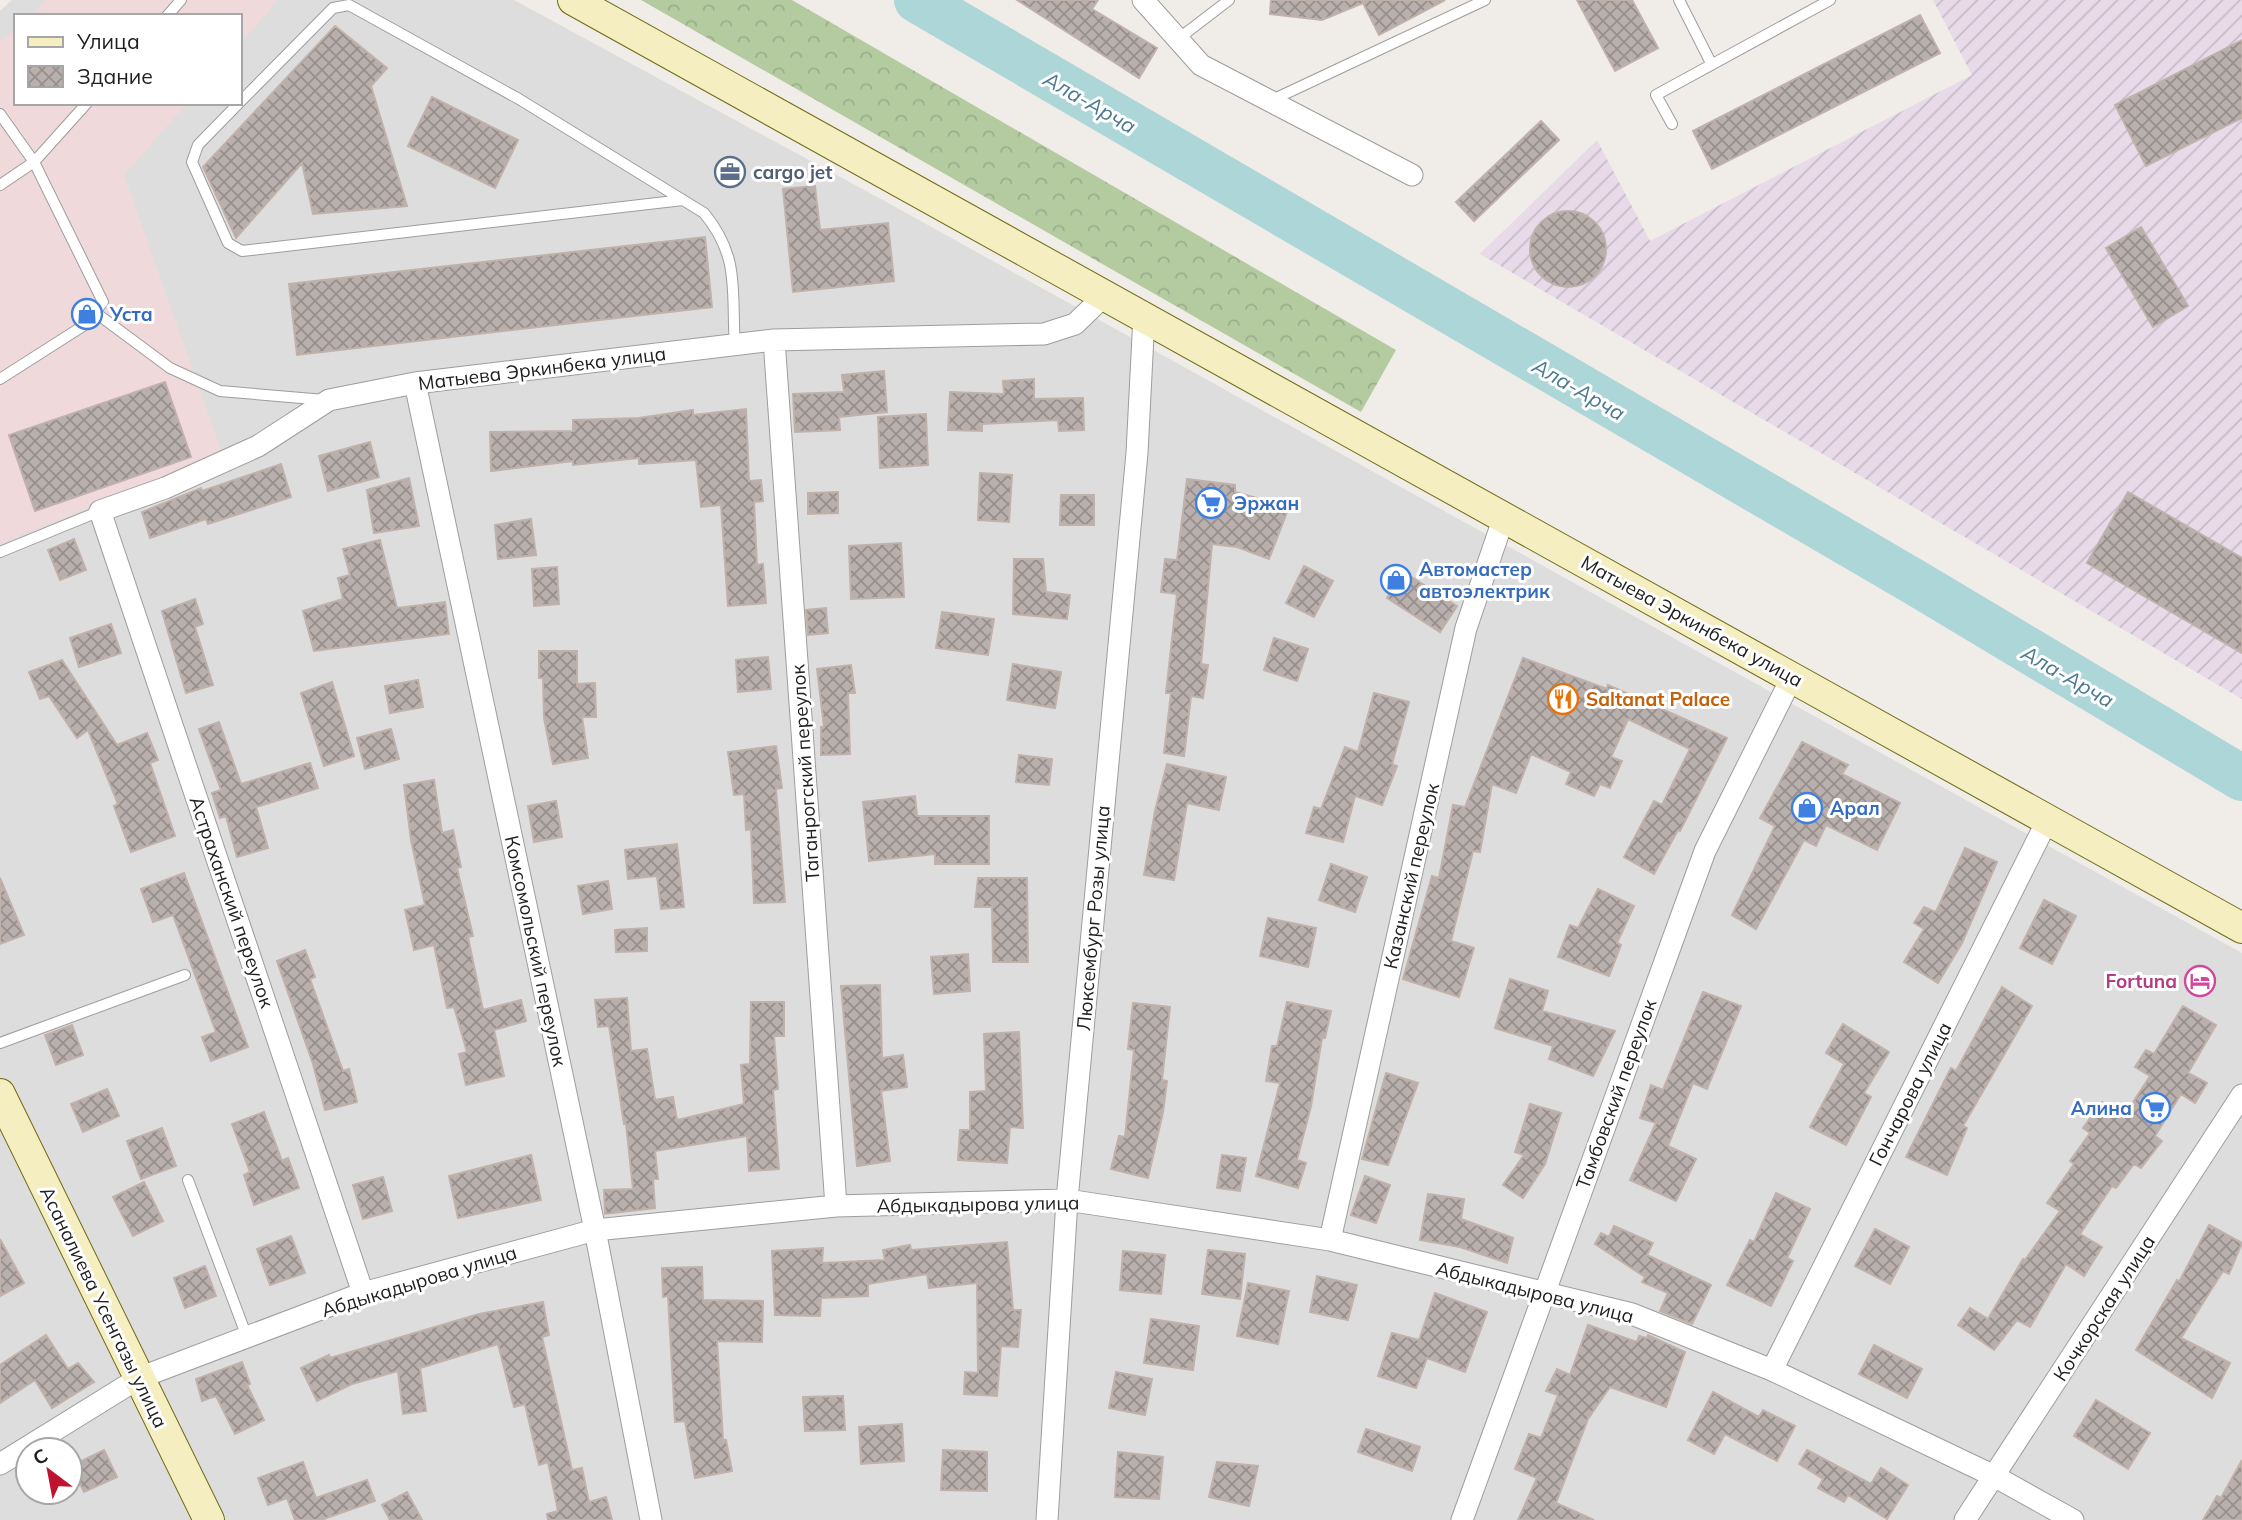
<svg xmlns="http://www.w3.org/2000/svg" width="2242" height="1520" viewBox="0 0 2242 1520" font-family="Mulish,sans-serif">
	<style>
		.residential { fill: #dedddd; fill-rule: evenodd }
		.commercial { fill: #efd9db }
		.industrial { fill: url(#industrial-furrows) }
		.forest { fill: url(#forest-crowns) }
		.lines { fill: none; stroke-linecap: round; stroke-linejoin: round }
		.river { stroke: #add6d9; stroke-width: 46 }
		.building { fill: url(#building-cross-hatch); stroke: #c0b1ab; stroke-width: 2 }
		.lane-casing { stroke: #9d9d9d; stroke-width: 12 }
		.street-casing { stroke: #9d9d9d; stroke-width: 23 }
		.secondary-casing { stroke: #6f6a10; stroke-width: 32 }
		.lane { stroke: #fff; stroke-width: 10 }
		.street { stroke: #fff; stroke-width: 21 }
		.secondary { stroke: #f4eec1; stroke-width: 30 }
		.labels { text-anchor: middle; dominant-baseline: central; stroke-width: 6; stroke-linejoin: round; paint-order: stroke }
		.service-label { font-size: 19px; font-weight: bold; fill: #4e5e75; stroke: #fff; text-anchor: start }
		.shop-label { font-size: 19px; font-weight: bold; fill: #366cbe; stroke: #fff; text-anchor: start }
		.street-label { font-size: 19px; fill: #202020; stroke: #fff }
		.food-label { font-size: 19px; font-weight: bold; fill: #c56008; stroke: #fff; text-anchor: start }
		.hotel-label { font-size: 19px; font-weight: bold; fill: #b23c85; stroke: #fff; text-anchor: end }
		.water-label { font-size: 21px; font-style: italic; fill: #4b7990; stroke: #fff }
	</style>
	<defs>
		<pattern id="industrial-furrows" width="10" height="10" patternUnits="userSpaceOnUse" patternTransform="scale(1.75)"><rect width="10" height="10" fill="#e8dae8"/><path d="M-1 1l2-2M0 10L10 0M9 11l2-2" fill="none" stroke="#c7bbc7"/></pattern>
		<pattern id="forest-crowns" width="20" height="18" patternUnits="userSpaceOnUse" patternTransform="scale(1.75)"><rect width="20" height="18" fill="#b4cba0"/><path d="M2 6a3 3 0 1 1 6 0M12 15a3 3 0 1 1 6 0" fill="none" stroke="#9aae8a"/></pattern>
		<pattern id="building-cross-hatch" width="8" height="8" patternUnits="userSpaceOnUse" patternTransform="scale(1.75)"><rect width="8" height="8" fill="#b9b0ad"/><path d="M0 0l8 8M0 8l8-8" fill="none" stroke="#968f8c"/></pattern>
	</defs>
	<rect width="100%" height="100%" fill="#f0ece8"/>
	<path class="residential" d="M12,0H514L890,204L2242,953V1520H0V11ZM16,16H240V103H16ZM28,1450H70V1492H28Z"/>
	<path class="commercial" d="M46,0H278L240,43V16H31Z
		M16,30V103H187L124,175L222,453L0,544V41Z"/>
	<path class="industrial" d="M1933,0H2242V699L1480,254L1597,140L1650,241L1972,75Z"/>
	<path class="forest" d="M641,0H792L1396,350L1361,412Z"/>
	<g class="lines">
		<path class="river" d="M917,0L1916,583L2242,778"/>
	</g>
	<path class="building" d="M1017,0H1098L1092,9L1157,48L1139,78Z
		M1271,0H1445L1379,35L1363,3L1322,20L1270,14Z
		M1577,0H1632L1658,48L1615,71Z
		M1920,15L1940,53L1712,169L1693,131Z
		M335,26L387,68L371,86L407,206L313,214L302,163L236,238L203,167Z
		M2242,40V118L2146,166L2115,105Z
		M432,97L518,140L495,188L408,146Z
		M1541,121L1559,140L1474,221L1456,202Z
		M815,186L820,230L888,223L894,281L793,292L783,189Z
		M1530 249a38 38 0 1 1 76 0a38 38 0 1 1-76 0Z
		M2141,227L2188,306L2153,327L2106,248Z
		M705,237L712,307L297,355L289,284Z
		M884,371L887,412L839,417L840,430L795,432L793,394L844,392L842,375Z
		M1034,379V399L1083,398L1084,430L1059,431L1058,420L982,424V431L948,430L950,392L1004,394L1003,381Z
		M165,382L191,457L35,511L9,435Z
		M746,409L749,481L761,480L763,501L754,502L757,565L763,564L766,603L728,606L721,505L701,507L696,460L639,464V458L573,465V461L491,471L490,432L573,431V420L639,418L693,410V415Z
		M926,414L928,465L880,468L878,417Z
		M370,442L379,477L328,491L319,456Z
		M281,464L291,497L208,524L206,519L150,538L142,512L201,488L202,491Z
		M980,473L1012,475L1009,522L978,520Z
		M409,478L419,526L374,533L367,490Z
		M1187,479L1235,485V492L1289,507L1269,559L1237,547L1212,544L1201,664L1208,665L1203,698L1191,696L1184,756L1164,753L1171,693H1166L1177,594L1161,592L1165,559L1177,560Z
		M838,492V513L808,514V493Z
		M2128,492L2242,558V653L2087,563Z
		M1061,495H1094V525H1060Z
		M531,519L536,555L498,559L495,525Z
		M74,539L86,570L60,580L48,550Z
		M380,540L397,608L445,602L449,634L314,651L303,611L343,599L338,578L350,575L343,549Z
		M901,543L904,597L851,599L849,546Z
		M1014,559H1043L1046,592L1070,595L1067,619L1013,614Z
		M1304,566L1333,581L1314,617L1286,603Z
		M557,567L559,604L534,606L532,569Z
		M1404,572L1457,606L1440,632L1387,598Z
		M195,599L203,624L195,627L213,685L186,693L162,611Z
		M826,608L828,633L808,635L806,610Z
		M942,612L994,619L988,655L936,648Z
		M111,624L121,653L79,667L70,638Z
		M1274,638L1308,649L1297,681L1264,670Z
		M539,651H577V684L595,683L596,717H582L588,758L553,764L544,718L543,678H539Z
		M768,657L771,689L738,692L736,660Z
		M1523,658L1607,689L1608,685L1727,738L1680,831L1678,830L1654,874L1624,857L1654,801L1662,805L1690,749L1628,719L1611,757L1622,761L1610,788L1600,784L1594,796L1566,784L1571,772L1531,754L1516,793L1492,784L1480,852L1473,851L1451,941L1474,948L1459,997L1403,979L1432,876L1439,878L1453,805L1465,807Z
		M62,660L117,745L147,733L158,760L150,763L175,836L131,852L114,806L118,804L88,730L77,738L49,696L40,699L29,672Z
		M1013,664L1061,672L1055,708L1007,700Z
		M851,665L855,693H848L850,754L821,755V727H824L817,669Z
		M418,680L423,707L390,713L385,686Z
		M332,682L354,756L324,766L301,693Z
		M1374,693L1409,702L1392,764L1397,766L1382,805L1355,796L1343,842L1306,833L1314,807L1321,809L1345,747L1358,752Z
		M219,722L241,784L310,763L318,788L256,807L268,848L237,857L226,816L220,818L212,793L221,790L199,729Z
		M391,729L399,759L365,769L357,738Z
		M1802,742L1848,765L1842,774L1900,803L1877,850L1826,825L1816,846L1804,840L1756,929L1732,915L1775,826L1760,818Z
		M776,746L782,788L776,789L785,902L754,903L751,829L746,830L744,794L734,795L728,752Z
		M1019,755L1052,759L1049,785L1016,782Z
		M1167,764L1226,777L1219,810L1187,803L1174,880L1144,875L1155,811Z
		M434,780L442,833L453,830L461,867L457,868L473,936L468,937L483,1010L521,1000L526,1021L494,1030L504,1076L466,1085L459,1054L467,1052L454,1007L447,1008L434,945L414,950L405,910L425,905L411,840L404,785Z
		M915,796L917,816H989V864H935V854L869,861L863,802Z
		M556,801L562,837L534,842L528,806Z
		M677,844L684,907L661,909L657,876L628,879L625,850Z
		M1965,848L1997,862L1962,943L1938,983L1904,962L1924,929L1914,923L1924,907L1936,912Z
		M1331,864L1367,877L1355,912L1319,900Z
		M184,873L248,1047L211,1061L202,1037L216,1032L173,915L153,922L141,889Z
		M0,878L24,935L0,944Z
		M978,878H1027L1028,962H993L992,907H975Z
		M608,881L612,909L583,914L578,886Z
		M1598,889L1634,906L1617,943L1621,945L1609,976L1558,957L1570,925L1578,928Z
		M2044,900L2076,916L2052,964L2020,948Z
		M1268,918L1316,928L1308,967L1260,956Z
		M647,928V951L616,952L615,930Z
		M305,950L315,977L310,979L343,1071L349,1069L357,1102L325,1110L313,1064L277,961Z
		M968,954L970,991L934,994L931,957Z
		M1510,979L1548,991L1542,1011L1615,1031L1593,1076L1549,1059L1553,1046L1495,1028Z
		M880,985L882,1058L903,1055L907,1087L881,1091L890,1161L857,1166L841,986Z
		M2002,987L2032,1006L1963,1126L1967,1128L1947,1175L1906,1157L1951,1068L1956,1071Z
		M1703,992L1741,1006L1707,1089L1693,1083L1668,1146L1696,1159L1676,1201L1630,1180L1656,1123L1640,1118L1651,1085L1663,1090Z
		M627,998L631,1051L647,1049L655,1100L673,1097L677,1120L744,1104L741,1065L750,1064L751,1002H784V1036H774L778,1089L773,1090L779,1169L749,1171L747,1136L655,1151L658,1179H653L655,1208L605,1214L604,1190L633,1189L626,1124H624L609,1026L598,1027L595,1000Z
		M1287,1002L1331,1011L1325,1038H1322L1311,1106L1297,1160L1306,1163L1298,1188L1256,1176L1280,1083L1266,1081L1272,1046H1277Z
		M1133,1003L1170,1007L1162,1080L1167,1081L1163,1112L1148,1178L1111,1169L1119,1136L1125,1137L1134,1050L1128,1049Z
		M2183,1006L2216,1025L2188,1073L2207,1083L2195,1103L2181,1094L2155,1136L2162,1141L2141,1168L2134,1164L2116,1188L2112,1186L2080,1234L2102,1247L2084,1276L2066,1264L2030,1327L2017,1320L1994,1350L1958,1325L1970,1308L1988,1319L2023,1259L2025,1260L2060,1211L2047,1203L2074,1164L2070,1161L2090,1133L2083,1128L2102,1102L2124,1116L2150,1076L2135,1067L2146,1050L2154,1054Z
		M1843,1024L1889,1052L1864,1093L1871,1097L1846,1145L1810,1127L1844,1064L1826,1053Z
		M72,1025L83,1055L56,1065L45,1035Z
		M1019,1032L1023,1128L1010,1127L1007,1163L958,1160L960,1130H970V1092L986,1091L984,1034Z
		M1386,1073L1418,1083L1388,1165L1362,1159Z
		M107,1089L119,1116L83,1132L71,1104Z
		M1530,1104L1561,1113L1545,1164L1523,1198L1503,1185L1524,1155L1515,1152Z
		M264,1112L282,1161L288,1158L299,1188L254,1205L244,1175L250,1172L232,1124Z
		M162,1128L176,1166L141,1179L127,1141Z
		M531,1155L541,1200L458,1218L449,1176Z
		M1222,1155L1246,1158L1240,1191L1217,1188Z
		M1365,1176L1390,1185L1376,1223L1351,1215Z
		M383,1177L392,1211L363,1219L353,1185Z
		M144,1182L163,1221L133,1236L113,1197Z
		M1776,1193L1810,1209L1787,1258L1793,1261L1771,1306L1727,1285L1750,1240L1754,1242Z
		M1428,1194L1464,1199L1461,1219L1513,1238L1507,1263L1460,1247L1420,1240Z
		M2209,1225L2242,1243L2229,1274L2223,1271L2181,1338L2230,1363L2212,1398L2136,1350L2177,1280L2179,1282Z
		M1614,1226L1653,1243L1647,1255L1711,1285L1692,1324L1660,1311L1668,1293L1642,1282L1645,1277L1595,1244L1601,1233L1609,1237Z
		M1875,1229L1909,1247L1890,1284L1855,1266Z
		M291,1236L305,1273L270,1285L257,1249Z
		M0,1239L24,1283L0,1296Z
		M1007,1242L1013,1310H1021L1018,1347L1001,1346L997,1396L964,1394L965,1372L978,1373L977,1283L929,1288L927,1274L868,1284V1296L821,1298L820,1316L775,1315L772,1251L823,1248L822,1263L885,1260L883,1250L910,1245L911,1250Z
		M1208,1250L1245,1254L1240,1299L1202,1294Z
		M1123,1251L1165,1255L1161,1294L1120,1290Z
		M205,1266L216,1296L185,1308L174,1278Z
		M702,1267L703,1300L763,1301L762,1342L717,1341L723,1440H726L732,1471L695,1478L685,1421L675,1422L668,1296L663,1297L662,1268Z
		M1317,1276L1357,1285L1348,1320L1310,1312Z
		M1248,1283L1289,1291L1278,1344L1237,1336Z
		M1435,1293L1487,1312L1465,1372L1427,1358L1416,1388L1378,1376L1392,1333L1419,1340Z
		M543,1302L549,1335L542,1337L572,1470L582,1468L589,1502L606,1497L612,1520H548L547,1514L558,1511L548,1462L539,1465L525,1404L514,1407L498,1344L420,1368L426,1411L403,1414L398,1371L352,1384L317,1401L301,1368L329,1355L330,1358L479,1314Z
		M1151,1319L1199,1326L1193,1370L1144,1363Z
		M1588,1325L1637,1342L1639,1336L1647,1338L1648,1335L1685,1352L1666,1407L1610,1387L1588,1419L1556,1503L1594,1520H1518L1537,1478L1515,1469L1529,1434L1541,1438L1558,1395L1546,1391L1557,1369L1570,1375Z
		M46,1335L68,1369L78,1363L94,1382L52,1408L35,1380L0,1403V1365Z
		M1874,1345L1922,1369L1907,1398L1859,1374Z
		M242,1362L250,1384L247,1385L264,1420L235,1434L216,1396L202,1401L196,1379Z
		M1116,1372L1152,1379L1145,1415L1109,1408Z
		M1713,1392L1759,1417L1763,1410L1795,1426L1777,1461L1725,1434L1714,1454L1688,1440Z
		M843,1396L845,1430L805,1431L803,1397Z
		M2096,1400L2150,1433L2128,1469L2074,1436Z
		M902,1424L904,1461L861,1464L859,1427Z
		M1366,1429L1420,1447L1412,1471L1358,1452Z
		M104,1450L117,1477L84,1492L71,1466Z
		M943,1450L987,1452V1491L941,1490Z
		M1807,1450L1871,1484L1881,1468L1908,1485L1887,1519L1848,1495L1844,1502L1818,1488L1823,1479L1799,1464Z
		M1118,1452L1163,1457L1159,1499L1115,1497Z
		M2242,1460V1520H2203L2217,1496L2221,1498Z
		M303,1462L316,1498L367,1480L375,1501L321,1520H295L287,1498L268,1505L258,1478Z
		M1217,1462L1258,1466L1249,1506L1209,1497Z
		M407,1492L422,1520H390L382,1505Z"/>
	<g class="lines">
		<g class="lane-casing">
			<path id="lane" d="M1679,0L1711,63
				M167,16L181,0
				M1178,39L1229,0
				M1270,101L1485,0
				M240,102L333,8L349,5L519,99L704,213C741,258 731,291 735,346
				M239,103L198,145L192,162L228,243L242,251L683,200
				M0,114L34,162L103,302L83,326L0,379
				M1672,124L1656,95L1830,0
				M0,185L34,162L87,103
				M96,313L170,368L220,391L325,400
				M0,552L100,511
				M0,1043L185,975
				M188,1180L247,1337"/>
		</g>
		<g class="street-casing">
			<path id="street" d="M1143,0L1201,65L1412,175
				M774,340L836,1206
				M415,383L595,1230L651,1520
				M1330,1240L1466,628L1504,517
				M363,1293L100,511L165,488L258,446L329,400L415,383L774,340L1044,334L1075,324L1105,295
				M1772,1370L2048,819
				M0,1464L139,1378L363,1293L595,1230L836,1206L1067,1200L1330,1240L1632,1314L1772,1370L1994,1476L2073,1520
				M1047,1520L1067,1200L1137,453L1144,316
				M1462,1520L1705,851L1792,677
				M1965,1520L2242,1095"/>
		</g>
		<g class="secondary-casing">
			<path id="secondary" d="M573,0L2242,928
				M0,1094L209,1520"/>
		</g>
		<use href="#lane" class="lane"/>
		<use href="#street" class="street"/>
		<use href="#secondary" class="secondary"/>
	</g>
	<defs>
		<g id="office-ring" transform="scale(1.575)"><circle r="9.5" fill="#fff" stroke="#5c6f8a" stroke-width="1.5"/><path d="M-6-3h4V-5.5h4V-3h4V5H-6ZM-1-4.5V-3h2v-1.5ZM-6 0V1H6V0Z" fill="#5c6f8a"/></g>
		<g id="shop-ring" transform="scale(1.575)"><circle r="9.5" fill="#fff" stroke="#3f7fe0" stroke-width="1.5"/><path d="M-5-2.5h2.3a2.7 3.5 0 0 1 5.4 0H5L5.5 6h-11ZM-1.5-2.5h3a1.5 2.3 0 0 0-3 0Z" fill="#3f7fe0"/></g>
		<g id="supermarket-ring" transform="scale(1.575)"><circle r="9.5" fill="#fff" stroke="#3f7fe0" stroke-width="1.5"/><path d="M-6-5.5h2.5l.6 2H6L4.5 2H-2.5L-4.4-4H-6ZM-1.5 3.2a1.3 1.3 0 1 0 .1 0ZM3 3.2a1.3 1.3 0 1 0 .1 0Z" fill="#3f7fe0"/></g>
		<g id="restaurant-ring" transform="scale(1.575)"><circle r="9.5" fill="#fff" stroke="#e8710a" stroke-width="1.5"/><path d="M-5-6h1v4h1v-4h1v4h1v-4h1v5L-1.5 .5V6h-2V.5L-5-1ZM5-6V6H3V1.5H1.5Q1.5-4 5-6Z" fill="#e8710a"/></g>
		<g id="hotel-ring" transform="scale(1.575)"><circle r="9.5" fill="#fff" stroke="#d1479c" stroke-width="1.5"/><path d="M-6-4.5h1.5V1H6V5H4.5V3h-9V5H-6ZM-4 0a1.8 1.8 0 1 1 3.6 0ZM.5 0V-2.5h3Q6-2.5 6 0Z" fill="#d1479c"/></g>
	</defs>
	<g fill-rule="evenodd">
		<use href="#office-ring" x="730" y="172"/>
		<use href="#shop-ring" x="87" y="314"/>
		<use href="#supermarket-ring" x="1211" y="503"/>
		<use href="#shop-ring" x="1396" y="580"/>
		<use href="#restaurant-ring" x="1563" y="699"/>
		<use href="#shop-ring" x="1807" y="808"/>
		<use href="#hotel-ring" x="2200" y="981"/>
		<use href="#supermarket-ring" x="2155" y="1108"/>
	</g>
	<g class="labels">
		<g class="service-label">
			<text x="753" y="172">cargo jet</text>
		</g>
		<g class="shop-label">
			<text x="110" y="314">Уста</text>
			<text x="1234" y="503">Эржан</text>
			<text x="1419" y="569">Автомастер<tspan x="1419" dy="22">автоэлектрик</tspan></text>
			<text x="1830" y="808">Арал</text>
			<text x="2132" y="1108" text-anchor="end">Алина</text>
		</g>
		<g class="street-label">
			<text transform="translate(542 368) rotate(-7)">Матыева Эркинбека улица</text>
			<text transform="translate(1692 621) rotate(29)">Матыева Эркинбека улица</text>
			<text transform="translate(805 773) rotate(-94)">Таганрогский переулок</text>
			<text transform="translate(1411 876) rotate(-77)">Казанский переулок</text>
			<text transform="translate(232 902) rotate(71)">Астраханский переулок</text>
			<text transform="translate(1093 918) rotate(-85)">Люксембург Розы улица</text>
			<text transform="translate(536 951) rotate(78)">Комсомольский переулок</text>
			<text transform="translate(1616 1094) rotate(-70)">Тамбовский переулок</text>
			<text transform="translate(1910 1094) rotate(-63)">Гончарова улица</text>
			<text transform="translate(978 1204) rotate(-1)">Абдыкадырова улица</text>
			<text transform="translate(419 1281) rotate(-17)">Абдыкадырова улица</text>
			<text transform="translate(1535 1292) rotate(14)">Абдыкадырова улица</text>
			<text transform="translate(104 1307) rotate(64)">Асаналиева Усенгазы улица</text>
			<text transform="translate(2104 1308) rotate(-57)">Кочкорская улица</text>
		</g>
		<g class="food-label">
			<text x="1586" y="699">Saltanat Palace</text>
		</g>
		<g class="hotel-label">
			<text x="2177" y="981">Fortuna</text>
		</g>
		<g class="water-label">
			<text transform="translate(1090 102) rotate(30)">Ала-Арча</text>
			<text transform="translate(1579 389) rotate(30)">Ала-Арча</text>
			<text transform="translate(2068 676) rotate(30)">Ала-Арча</text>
		</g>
	</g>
	<rect x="14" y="14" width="228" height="91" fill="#ffffff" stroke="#a6a6a6" stroke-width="2"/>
	<rect x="28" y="37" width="35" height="10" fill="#f4eec1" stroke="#a6a6a6" stroke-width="2"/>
	<text x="77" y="49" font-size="21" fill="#202020">Улица</text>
	<rect x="28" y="66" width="35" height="21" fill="url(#building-cross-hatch)" stroke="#a6a6a6" stroke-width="2"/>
	<text x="77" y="84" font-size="21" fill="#202020">Здание</text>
	<g transform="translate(49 1471) rotate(328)"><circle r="33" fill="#ffffff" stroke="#a6a6a6" stroke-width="2"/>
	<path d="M0-5L12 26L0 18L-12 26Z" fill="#bd132f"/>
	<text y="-10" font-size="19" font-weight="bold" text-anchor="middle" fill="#202020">С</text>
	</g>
</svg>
